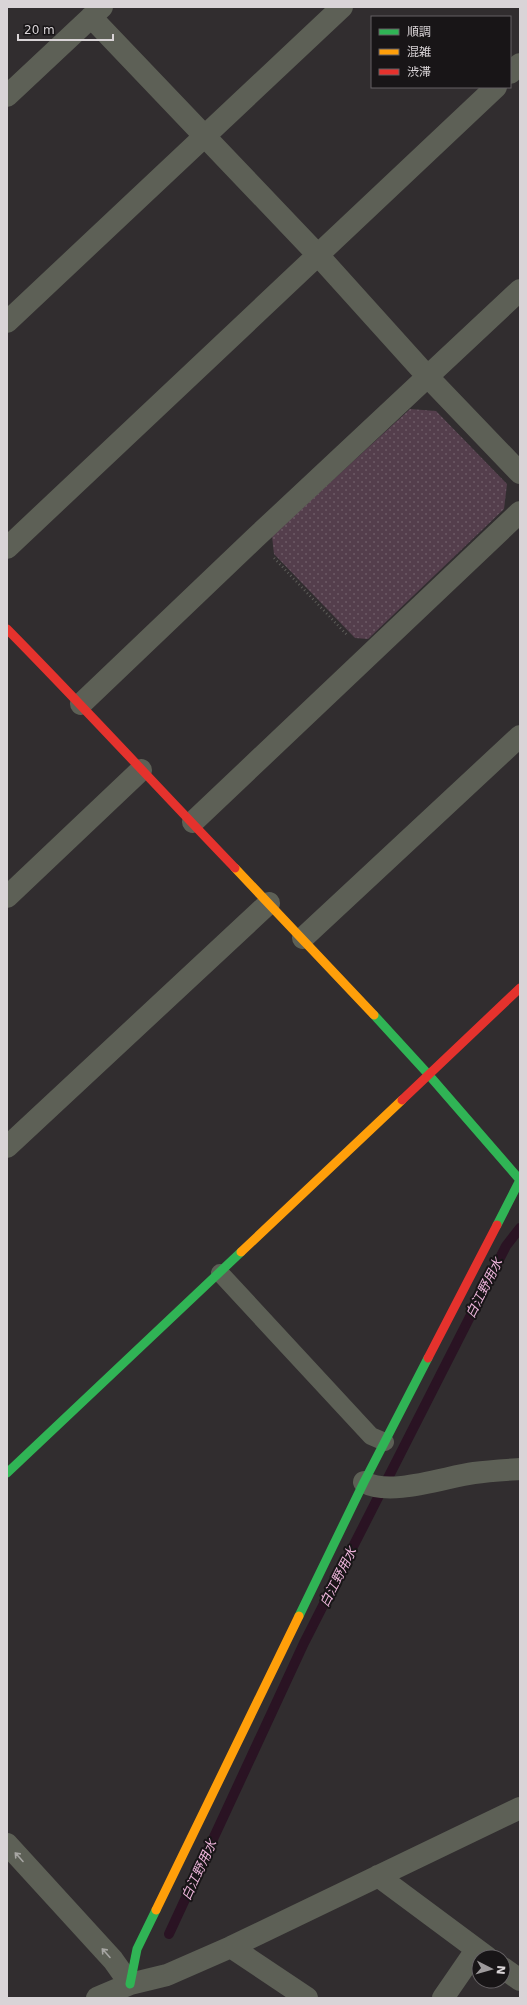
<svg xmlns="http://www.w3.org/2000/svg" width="527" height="2005" viewBox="0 0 527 2005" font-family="'DejaVu Sans','Noto Sans JP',sans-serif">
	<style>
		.green { fill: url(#green-dots) }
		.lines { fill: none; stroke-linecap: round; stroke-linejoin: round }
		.stream { stroke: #2a1323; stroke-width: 10 }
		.path { stroke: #5e5e5a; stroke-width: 2.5; stroke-dasharray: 1 3; stroke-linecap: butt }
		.lane { stroke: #5d6056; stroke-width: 18 }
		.street { stroke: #5d6056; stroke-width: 22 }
		.fast { stroke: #30b455; stroke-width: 9 }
		.slow { stroke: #ff9f0a; stroke-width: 9 }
		.jam { stroke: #e5322d; stroke-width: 9 }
		.oneway { stroke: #a7a6a3 }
		.labels { text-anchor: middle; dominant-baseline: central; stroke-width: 4; stroke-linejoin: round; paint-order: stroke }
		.water-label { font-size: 13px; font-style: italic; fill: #ecb4da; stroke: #181517 }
	</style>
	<defs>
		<pattern id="green-dots" width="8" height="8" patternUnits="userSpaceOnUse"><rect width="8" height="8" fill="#543e4c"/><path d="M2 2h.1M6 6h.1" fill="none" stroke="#6c5965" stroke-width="1.8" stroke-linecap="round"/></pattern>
	</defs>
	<rect width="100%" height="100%" fill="#312d2f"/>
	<path class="green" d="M410,409L436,411L507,484L504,509L368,639L355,638L274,554L272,536Z"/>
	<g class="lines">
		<path class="stream" d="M169,1934L304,1643L506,1246L520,1228"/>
		<path class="path" d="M274,558L348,636"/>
		<path class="lane" d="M220,1273L371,1436L385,1442"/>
		<path class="street" d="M91,17L317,254L428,377L520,473
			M510,73L520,64
			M7,96L102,7
			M7,322L342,7
			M7,548L496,87
			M81,704L255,538L520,290
			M193,822L520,512
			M7,897L141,770
			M303,938L520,736
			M7,1147L269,903
			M364,1482C390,1497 445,1477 474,1473C489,1471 505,1470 520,1469
			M7,1844L113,1960L130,1984
			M378,1876L487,1957
			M231,1947L307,1998
			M503,1968L520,1980
			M97,1998L130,1984L167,1975L231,1947L520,1808
			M443,1998L476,1950"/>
		<path class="fast" d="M374,1015L428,1074L520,1180L497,1225
			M7,1473L241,1252
			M299,1616L364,1482L428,1358
			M130,1984L137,1949L156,1910"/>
		<path class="slow" d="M235,868L374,1015
			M241,1252L402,1100
			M156,1910L299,1616"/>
		<path class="jam" d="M7,629C84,707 159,789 235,868
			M402,1100L520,988
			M428,1358L497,1225"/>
	</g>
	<defs><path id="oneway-shaft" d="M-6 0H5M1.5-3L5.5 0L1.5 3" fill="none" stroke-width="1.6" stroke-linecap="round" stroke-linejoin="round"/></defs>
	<g class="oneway">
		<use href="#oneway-shaft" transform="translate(19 1857) rotate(-132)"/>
		<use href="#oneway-shaft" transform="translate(106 1953) rotate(-132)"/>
	</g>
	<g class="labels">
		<g class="water-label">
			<text transform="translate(484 1288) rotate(-63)">白江野用水</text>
			<text transform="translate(338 1577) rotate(-63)">白江野用水</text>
			<text transform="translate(199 1870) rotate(-65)">白江野用水</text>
		</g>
	</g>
	<rect width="527" height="2005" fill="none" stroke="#d9d4d7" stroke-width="16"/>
	<rect x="371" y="16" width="140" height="72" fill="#181517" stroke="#656164"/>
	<rect x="379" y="29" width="20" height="6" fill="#30b455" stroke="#656164"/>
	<text x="407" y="36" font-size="12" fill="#d9d4d7">順調</text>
	<rect x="379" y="49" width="20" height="6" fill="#ff9f0a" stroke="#656164"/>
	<text x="407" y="56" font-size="12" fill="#d9d4d7">混雑</text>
	<rect x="379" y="69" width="20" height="6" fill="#e5322d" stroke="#656164"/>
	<text x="407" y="76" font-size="12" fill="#d9d4d7">渋滞</text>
	<g transform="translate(491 1969) rotate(96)"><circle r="19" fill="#181517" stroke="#656164"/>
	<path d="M0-3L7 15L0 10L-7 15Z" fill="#9e9a9c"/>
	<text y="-6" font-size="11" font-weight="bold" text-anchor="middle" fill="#d9d4d7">N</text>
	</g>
	<path d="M18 34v6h95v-6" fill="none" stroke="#d9d4d7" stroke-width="2"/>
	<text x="24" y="34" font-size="12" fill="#d9d4d7" stroke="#181517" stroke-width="3" paint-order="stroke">20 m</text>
</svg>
